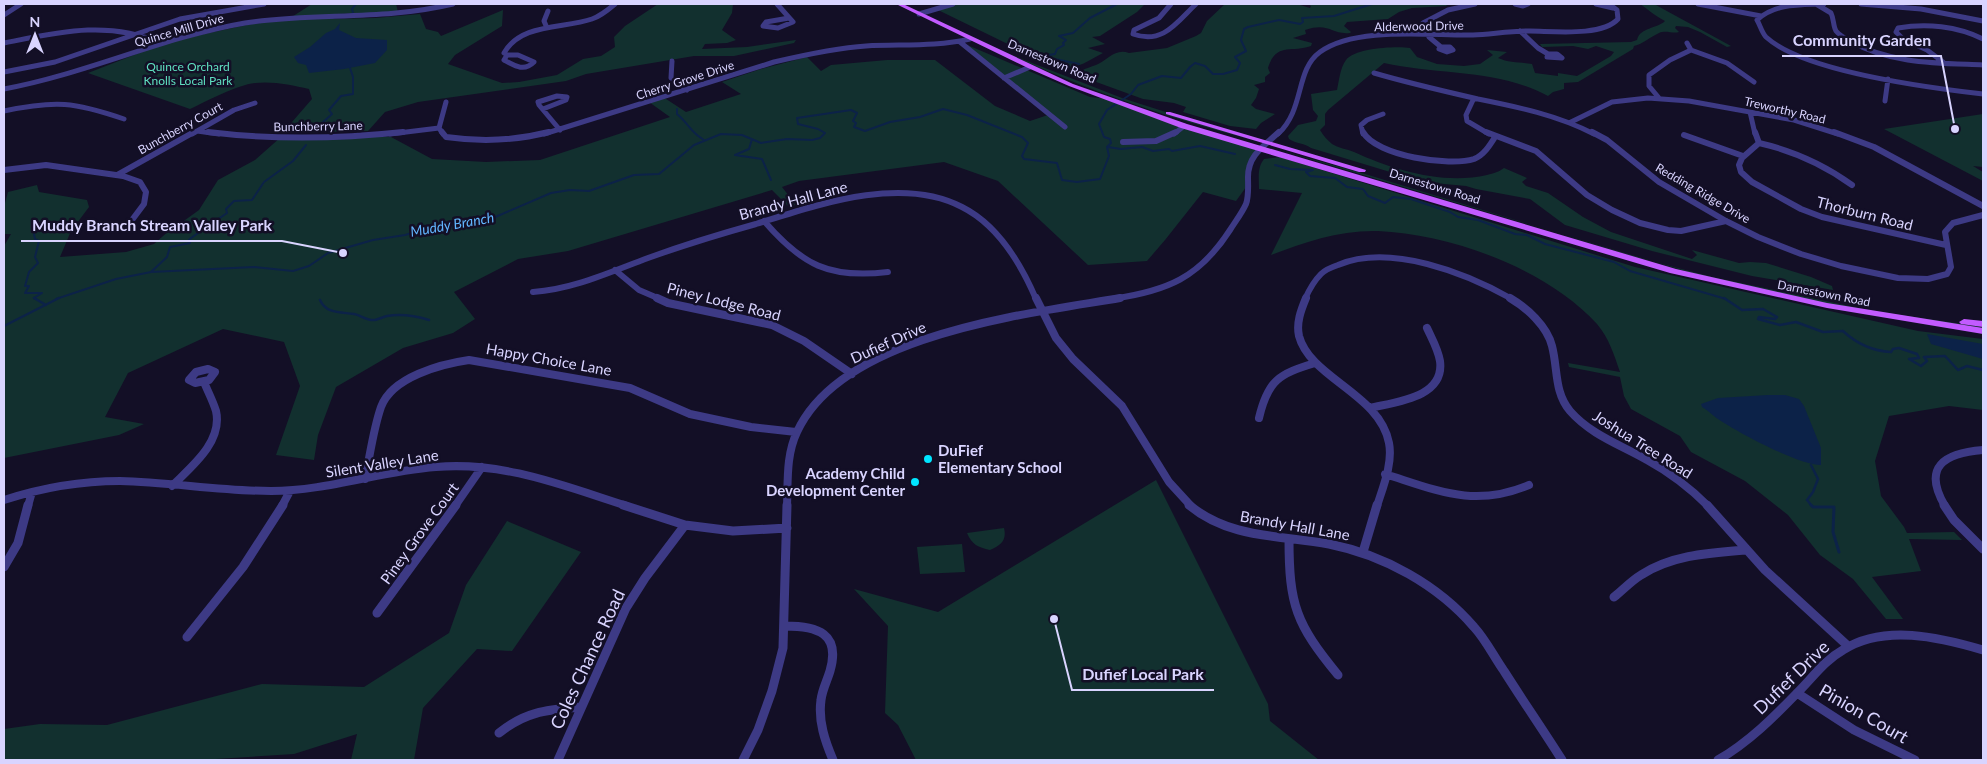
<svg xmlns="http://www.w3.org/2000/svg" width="1987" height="764" viewBox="0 0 1987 764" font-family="Lato,sans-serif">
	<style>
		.green { fill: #12302f }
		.water { fill: #0c2248 }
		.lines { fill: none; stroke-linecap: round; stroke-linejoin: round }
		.stream-far2 { stroke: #0c2248; stroke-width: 2 }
		.stream-far1 { stroke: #0c2248; stroke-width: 2.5 }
		.stream { stroke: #0c2248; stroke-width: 3 }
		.minor-far3 { stroke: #3d3a85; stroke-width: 5 }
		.minor-far2 { stroke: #3d3a85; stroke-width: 6 }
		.minor-far1 { stroke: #3d3a85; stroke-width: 8 }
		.minor { stroke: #3d3a85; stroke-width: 9 }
		.major { fill: #c25bff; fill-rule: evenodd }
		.poi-dot { fill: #00e5ff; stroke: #130f26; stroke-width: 2 }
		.labels { text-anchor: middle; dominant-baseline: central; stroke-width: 5; stroke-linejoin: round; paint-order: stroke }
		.far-street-label { font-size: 12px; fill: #d9d4ff; stroke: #130f26 }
		.far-park-label { font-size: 12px; fill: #5fe0c0; stroke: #130f26 }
		.far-water-label { font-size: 14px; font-style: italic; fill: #62b6ff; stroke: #130f26 }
		.street-label { font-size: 15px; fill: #d9d4ff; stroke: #130f26 }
		.poi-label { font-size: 15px; font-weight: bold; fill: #d9d4ff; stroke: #130f26; text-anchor: start }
		.near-street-label { font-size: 18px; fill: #d9d4ff; stroke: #130f26 }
		.leader { fill: none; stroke: #d9d4ff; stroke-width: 2 }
		.callout-dot { fill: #d9d4ff; stroke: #130f26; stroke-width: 2 }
		.callout-label { font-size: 16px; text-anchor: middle; font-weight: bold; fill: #d9d4ff; stroke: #130f26; stroke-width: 5; stroke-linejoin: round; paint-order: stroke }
	</style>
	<rect width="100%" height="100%" fill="#130f26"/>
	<path class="green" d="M312,4H396L398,12L336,14L333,19L375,18L420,14L426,29L438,32L441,36L503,10L502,26L455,55L448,64L502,83L519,82L557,75L583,59L601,56L615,47L614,37L625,26L658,4H733L732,13L722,30L736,40L727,43L705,44L702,49L747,47L796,40L794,43L734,56H694L586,74L566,81L418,102L385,112L368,131L281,133L292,122L312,99L309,89C292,85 273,81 255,83C237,85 207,101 190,109L88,73L157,46L204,34L252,24L287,20Z
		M957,4H1145L1137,12L1100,36L1092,37L1105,44L1088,48L1103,53C1079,66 1072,73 1045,62L938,10Z
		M1225,4H1297L1310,8L1311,6L1308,4H1445L1447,6L1412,8L1399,12L1388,19L1347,22L1344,26L1351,32L1350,33C1331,35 1330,22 1305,30L1306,34L1293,38L1312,43L1311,46C1291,53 1276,42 1268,68L1270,73L1265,77V82L1254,85L1259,89L1256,98L1251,105L1256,109L1275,114L1261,123L1256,129L1230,126L1183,112L1186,107L1174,103L1143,99L1088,79L1090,77L1081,71C1086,68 1091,67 1096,65C1108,60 1115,48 1129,53L1167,48L1196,36L1201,33L1207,21Z
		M1640,4H1654L1731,46L1727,47L1700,32L1688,27L1676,26L1675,28L1679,32C1673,34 1666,30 1659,33C1650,37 1643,44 1634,46L1633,49L1578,82L1564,83V89L1553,92L1548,96C1499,69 1437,75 1384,63L1328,110L1325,114V125L1320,130C1323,135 1327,140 1332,144C1338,148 1347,149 1354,152C1393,170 1443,185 1487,175C1494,173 1499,172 1504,168L1527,178L1522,182L1526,186L1548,193L1583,217L1611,232L1692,259L1697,255L1692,250L1739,263L1750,262L1766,263L1811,277L1832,286L1833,290L1752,276L1652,251L1565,225L1530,199L1476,189L1466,186L1423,182L1311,148C1305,143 1296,144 1289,139L1288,136L1298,125L1316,121L1318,116L1313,110L1311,94L1337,90C1339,81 1340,68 1346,60C1355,48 1396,46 1410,48L1417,57L1437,64L1464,66L1480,64L1493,55L1487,50L1507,52L1498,58C1509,63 1520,62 1532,64L1535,73L1558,76V73L1577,76L1611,56L1614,52L1596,46L1588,49L1573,46L1542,47L1540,44L1631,42L1637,40C1640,27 1657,29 1665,21C1655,16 1649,10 1640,4Z
		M965,44L1090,97L1109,99L1184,126L1262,148L1253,158L1249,183L1236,201L1203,192L1165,240L1147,261L1088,265L998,181L944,162L799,181L782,187L796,205L789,207L772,190L568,251L518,259L454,292L475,319L453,333L403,348L336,387L318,435L314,460L276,455L300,386L284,342L223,329L128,373L105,417L144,424L119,435L4,458V246L11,234H4V207L8,192L37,185L39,192L87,200L89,207L71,231L60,257L126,252L154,244L171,229L143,230L151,225L181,223L199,210L218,180L255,160L281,137L358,135L391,137L432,159L486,162L540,160L670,117L649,102L663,97L686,112L741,94L722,82L761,69L807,57L821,71L831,65L887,60H935L995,106L1030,121L1051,114Z
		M1009,54L1122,98L1253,140C1169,118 1087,91 1009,54Z
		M1983,114V167L1973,166L1983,172V181L1884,129Z
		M1279,150L1365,174L1636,257L1712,277L1873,311L1983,327V329L1869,313L1702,276Z
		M1280,157L1635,267L1918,331L1983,339V410L1949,406L1889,416L1875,461L1881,496L1904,527L1907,533L1954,532L1962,540L1909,539L1921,571L1872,577L1903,619H1886L1853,579L1820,555L1788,515L1745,481L1691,452L1680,436L1631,409L1624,396L1620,377L1569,367L1568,363L1620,372C1614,355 1609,338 1597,324C1547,269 1451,234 1378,231C1340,230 1305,242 1271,255L1302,193L1259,189C1259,178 1257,168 1264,159Z
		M1156,480L1268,704L1270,721L1319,760H916L898,725L885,713L888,626L854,589L938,612Z
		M507,521L581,552L512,651L477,649L423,708L414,760H351L357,734L294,754L200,760H4V729L40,724L107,725L262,684L364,687L449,633L466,585Z
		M1004,528C1007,540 1001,545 990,550C978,547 972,545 967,533Z
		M962,544L965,572L920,574L917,547Z"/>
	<path class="water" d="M340,23L339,30L356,38L387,40V50L375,63L344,69L309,73L306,65L298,63L294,57L310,47L326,33L335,29Z
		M1927,334L1983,344V359L1931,344Z
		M1768,395H1785L1799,399L1804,406L1821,448V465C1799,465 1741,434 1721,421C1714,417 1709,411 1702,407L1701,404L1718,398Z"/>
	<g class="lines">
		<path class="stream-far2" d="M353,13L352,9L356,4
			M1079,64L1050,58L1049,55L1055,54L1057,49L1064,45L1063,43L1066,40L1059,36L1073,33L1090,18L1117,4
			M677,109V114C689,124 690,132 704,140
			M321,129L322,123L332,114L329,110L341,96L353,94V77L350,68
			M752,139L749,149L735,155L762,159L771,180
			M1108,147L1121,149L1142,147L1153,151L1169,149L1172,151L1200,146L1235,154
			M1275,165L1290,169L1313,170L1306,172L1310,176L1335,178L1347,187L1363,189L1368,196L1385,203L1393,197L1411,199L1450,212L1458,217L1478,220L1515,234L1527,235L1545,244L1614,262L1630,271L1726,299
			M34,234L35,239L39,241L35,257L38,263L29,272L25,286H29L25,293H42L34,298L36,299
			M151,272L167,257L170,247L190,243L189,240L191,238L227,213L226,209L234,201L252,200L264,182L293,161L306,145
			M56,299L116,279L151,272L254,267L293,271L309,266L328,253L373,240L405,235L447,223L493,218L551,193L570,190L589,191L634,175L659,174L694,145L721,134L742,135L761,143L787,139L812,140L820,138L825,133L818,129L798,124L797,118L851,110L857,113L853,121L856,123L854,127L865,131L890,122L920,117L943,109L967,115L1022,137L1028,143L1022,156L1024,159L1057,163L1062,180L1077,182L1100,179L1109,156L1107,147L1111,143L1110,139L1104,137L1099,124L1107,110L1131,94L1138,85L1162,76L1181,78L1190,67L1195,63L1205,66L1213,74H1223L1237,70L1240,63L1235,57L1246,51L1241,40L1244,29L1248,27L1279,20L1300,24L1303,22L1302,18L1334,16L1372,4"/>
		<path class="stream-far1" d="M34,298L46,305
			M1724,298L1742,310L1763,309L1777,317L1775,319L1759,317L1758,319L1780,325L1796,322L1823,332L1843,331C1857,344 1872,351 1891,352L1893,349L1899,348L1917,354L1919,358L1909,359L1921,366L1927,361L1924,357L1945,356L1958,370L1967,366L1983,370
			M320,300C326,314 341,312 354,314C361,315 366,321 375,320C379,319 383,317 387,316C400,314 416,316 429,320
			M4,326L59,298
			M1811,465L1818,479L1813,492L1807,500L1812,506"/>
		<path class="stream" d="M1811,505L1813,507H1834L1833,532L1839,552"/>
		<path class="minor-far3" d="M777,4L793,22L778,28L763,26L766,22L789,18
			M1171,4L1159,18L1134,30L1133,34C1163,45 1177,22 1196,4
			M1515,4L1523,6L1528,4
			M1596,4L1613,8
			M1698,4L1761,16
			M1816,4L1831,13C1834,19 1833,26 1836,31C1840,36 1846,39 1852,42C1891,64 1939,63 1983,65
			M1824,4C1801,5 1775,3 1757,20C1760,25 1762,33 1766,37C1804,72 1931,88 1983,94
			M1861,4L1921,9L1983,21
			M919,14L953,4
			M4,15L21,4
			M547,28L544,21L548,11
			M1520,31L1538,48L1548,54
			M960,42L1065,127
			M4,43C59,32 108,20 161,43
			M1441,47H1450L1453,50L1447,52L1439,49Z
			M1441,47L1429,37L1423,23L1448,10L1475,4
			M1691,50L1727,63L1754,82
			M1548,54H1557L1562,58L1547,57Z
			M507,55H518L534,62C524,72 515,66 504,60Z
			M507,55L504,53C521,23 563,29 592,19C601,16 608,10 615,4
			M672,61L671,78L687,90
			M1943,62L1927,50L1903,39L1896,32L1898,28C1926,23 1957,26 1983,39
			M4,72L55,62L180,19L264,4
			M1374,73C1408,83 1443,91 1478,99C1518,107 1557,115 1594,134
			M1004,78L1030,67
			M4,89C86,74 163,37 245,23C315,12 382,21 453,4
			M1474,98L1466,115L1467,121L1489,134
			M1659,98L1649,86V75L1670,60L1691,50L1687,43
			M1885,101L1888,79
			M543,109L566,100L567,97L557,96L538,102L539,105L560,130
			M4,111C56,100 74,102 124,119
			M1750,112L1755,134
			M1571,122L1612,102L1648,98L1689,101L1794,120L1838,134
			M197,131L219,134
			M192,134L234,110L255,103
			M390,134L439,128
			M443,134L439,128L446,102
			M544,134L774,62C804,55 835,48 866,46C901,44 935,47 970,39
			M1174,134L1184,126
			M1278,134C1305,109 1295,70 1320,52C1356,26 1431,36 1473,35C1492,34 1511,31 1530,31C1552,31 1602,37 1618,19L1617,10L1609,4
			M1363,134L1361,125L1367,120L1383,114"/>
		<path class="minor-far2" d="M208,132C273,140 338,139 403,132
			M442,132L446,137C481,142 514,141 549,132
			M1363,132C1376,156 1450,167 1474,159C1484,155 1490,145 1495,137
			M1486,132L1536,151L1587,195L1612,210L1640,223L1668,230L1681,231L1726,221
			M1592,132L1607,140L1659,182L1726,221L1758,237L1801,254L1841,266L1898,278L1928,279L1947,274L1951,267L1945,232L1953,223L1983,215
			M1755,132L1759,143L1742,158L1739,165L1741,172L1752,182L1801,209L1822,217L1946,245
			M1834,132L1874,147L1983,206
			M1684,135L1743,156
			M1123,142L1156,141L1176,132
			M1759,143C1794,151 1823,164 1852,185
			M4,170L46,165L123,176L140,182L146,192L144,204L129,224
			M117,175L194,132
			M764,221C802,265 829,279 888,272
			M615,270L639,290L660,299
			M533,292C574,289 610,272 648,258C684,245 720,234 756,224C817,205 901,175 962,207C998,225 1021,264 1036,299
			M1112,299C1167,291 1199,278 1230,230C1235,222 1242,213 1246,204C1249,196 1248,186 1248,177C1248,155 1264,146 1279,132
			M1305,299C1309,290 1314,281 1321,274C1326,269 1332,267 1338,265C1390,243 1466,273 1512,299"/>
		<path class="minor-far1" d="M657,298L668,303L772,325L804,341L852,374
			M1036,298L1056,338L1073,359L1122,406L1169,482L1191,506
			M1306,298C1301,310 1296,323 1299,336C1310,378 1380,394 1389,443C1393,463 1383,487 1377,506
			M1510,298C1527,308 1547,326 1552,346C1558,369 1554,392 1570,411C1591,435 1621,445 1647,460C1669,472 1690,488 1708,506
			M208,369L215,372L209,380L195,383L189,380L196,372Z
			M1370,408C1395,402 1445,398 1440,361C1438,349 1432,339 1427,328
			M1259,418C1268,380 1279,374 1315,363
			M1385,474C1439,491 1474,508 1529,485
			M365,479C370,456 373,430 381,407C392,377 441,364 469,360L630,388L690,414L751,427L796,432
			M172,486C191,467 223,442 216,411C213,401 208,392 204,382
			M4,500C41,488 80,481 120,481C170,482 220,491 271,491C327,491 380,471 436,467C503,461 564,486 627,506
			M28,506L32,492
			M282,506L290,491
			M455,506L482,467
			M787,506C788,481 786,455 797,432C842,334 1027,314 1120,298
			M1945,506C1922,467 1944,453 1983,450"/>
		<path class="minor" d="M623,505L685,525L733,531L787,528
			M1189,505C1230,539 1280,535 1329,544C1384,555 1438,585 1474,627C1486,640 1494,657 1504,671C1523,701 1543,730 1562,760
			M1707,505L1765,570L1848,646
			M1944,505L1954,520L1983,549
			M1289,539C1289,605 1296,624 1338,675
			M1363,552L1377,505
			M4,567L18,543L28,505
			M1614,597C1623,590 1631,581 1641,575C1672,555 1709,553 1745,550
			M377,613L456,505
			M785,626C817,626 841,633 830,671C827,681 822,690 821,700C818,721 825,741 833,760
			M187,637L243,567L283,505
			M1797,693L1854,730L1915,760
			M499,733C526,711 547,710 581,707
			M558,760L626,608L645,578L685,525
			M743,760L758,730L772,691L783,648L787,505
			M1718,760C1749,742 1774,717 1799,691C1813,677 1825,660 1843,650C1884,624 1939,637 1983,650"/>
		<path class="major" d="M896,4H903L1073,84L1187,124L1676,269L1827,303L1983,328V334L1827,308L1670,273L1181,128L1069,86L1028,68Z
			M1166,112H1170L1366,170L1365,172H1359L1166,114Z
			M1964,319L1983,321V327L1961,324L1959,322Z"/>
	</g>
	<g class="poi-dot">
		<circle cx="928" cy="459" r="5"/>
		<circle cx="915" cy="482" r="5"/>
	</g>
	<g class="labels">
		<g class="far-street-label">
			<text transform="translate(1419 26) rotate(-1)">Alderwood Drive</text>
			<text transform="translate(179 30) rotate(-16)">Quince Mill Drive</text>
			<text transform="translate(1052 61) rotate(23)">Darnestown Road</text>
			<text transform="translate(685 80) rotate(-18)">Cherry Grove Drive</text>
			<text transform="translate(1785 110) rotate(13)">Treworthy Road</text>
			<text transform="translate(318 126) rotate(-1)">Bunchberry Lane</text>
			<text transform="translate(180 128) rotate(-29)">Bunchberry Court</text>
			<text transform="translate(1435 186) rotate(17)">Darnestown Road</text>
			<text transform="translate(1703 193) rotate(30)">Redding Ridge Drive</text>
			<text transform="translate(1824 293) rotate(11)">Darnestown Road</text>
		</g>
		<g class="far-park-label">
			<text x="188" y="66">Quince Orchard<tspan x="188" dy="14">Knolls Local Park</tspan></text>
		</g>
		<g class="far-water-label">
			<text transform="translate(452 224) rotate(-10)">Muddy Branch</text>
		</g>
		<g class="street-label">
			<text transform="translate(793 200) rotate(-15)">Brandy Hall Lane</text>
			<text transform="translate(1865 213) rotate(14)">Thorburn Road</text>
			<text transform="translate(724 301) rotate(14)">Piney Lodge Road</text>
			<text transform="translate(888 342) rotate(-24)">Dufief Drive</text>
			<text transform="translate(549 359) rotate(10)">Happy Choice Lane</text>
			<text transform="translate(1643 444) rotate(32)">Joshua Tree Road</text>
			<text transform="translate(382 463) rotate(-9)">Silent Valley Lane</text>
			<text transform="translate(1295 525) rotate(10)">Brandy Hall Lane</text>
			<text transform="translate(419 533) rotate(-54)">Piney Grove Court</text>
		</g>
		<g class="poi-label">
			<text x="938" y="450">DuFief<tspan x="938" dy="17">Elementary School</tspan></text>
			<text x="905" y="473" text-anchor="end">Academy Child<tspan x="905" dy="17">Development Center</tspan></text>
		</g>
		<g class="near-street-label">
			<text transform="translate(587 659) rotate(-65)">Coles Chance Road</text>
			<text transform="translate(1791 677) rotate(-44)">Dufief Drive</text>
			<text transform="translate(1864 713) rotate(30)">Pinion Court</text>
		</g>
	</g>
	<path class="leader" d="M1955 129L1941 56H1782M343 253L282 241H21M1054 619L1072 690H1214"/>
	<g class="callout-dot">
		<circle cx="1955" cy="129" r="5"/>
		<circle cx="343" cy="253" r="5"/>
		<circle cx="1054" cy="619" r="5"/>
	</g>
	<g class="callout-label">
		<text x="1862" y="46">Community Garden</text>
		<text x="152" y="231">Muddy Branch Stream Valley Park</text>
		<text x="1143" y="680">Dufief Local Park</text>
	</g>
	<rect width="1987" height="764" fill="none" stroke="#d9d4ff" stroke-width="10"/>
	<g transform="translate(35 35)" stroke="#130f26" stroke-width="4" paint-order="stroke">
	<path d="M0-4L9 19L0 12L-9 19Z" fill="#d9d4ff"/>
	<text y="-8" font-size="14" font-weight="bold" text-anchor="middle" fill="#d9d4ff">N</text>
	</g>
</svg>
